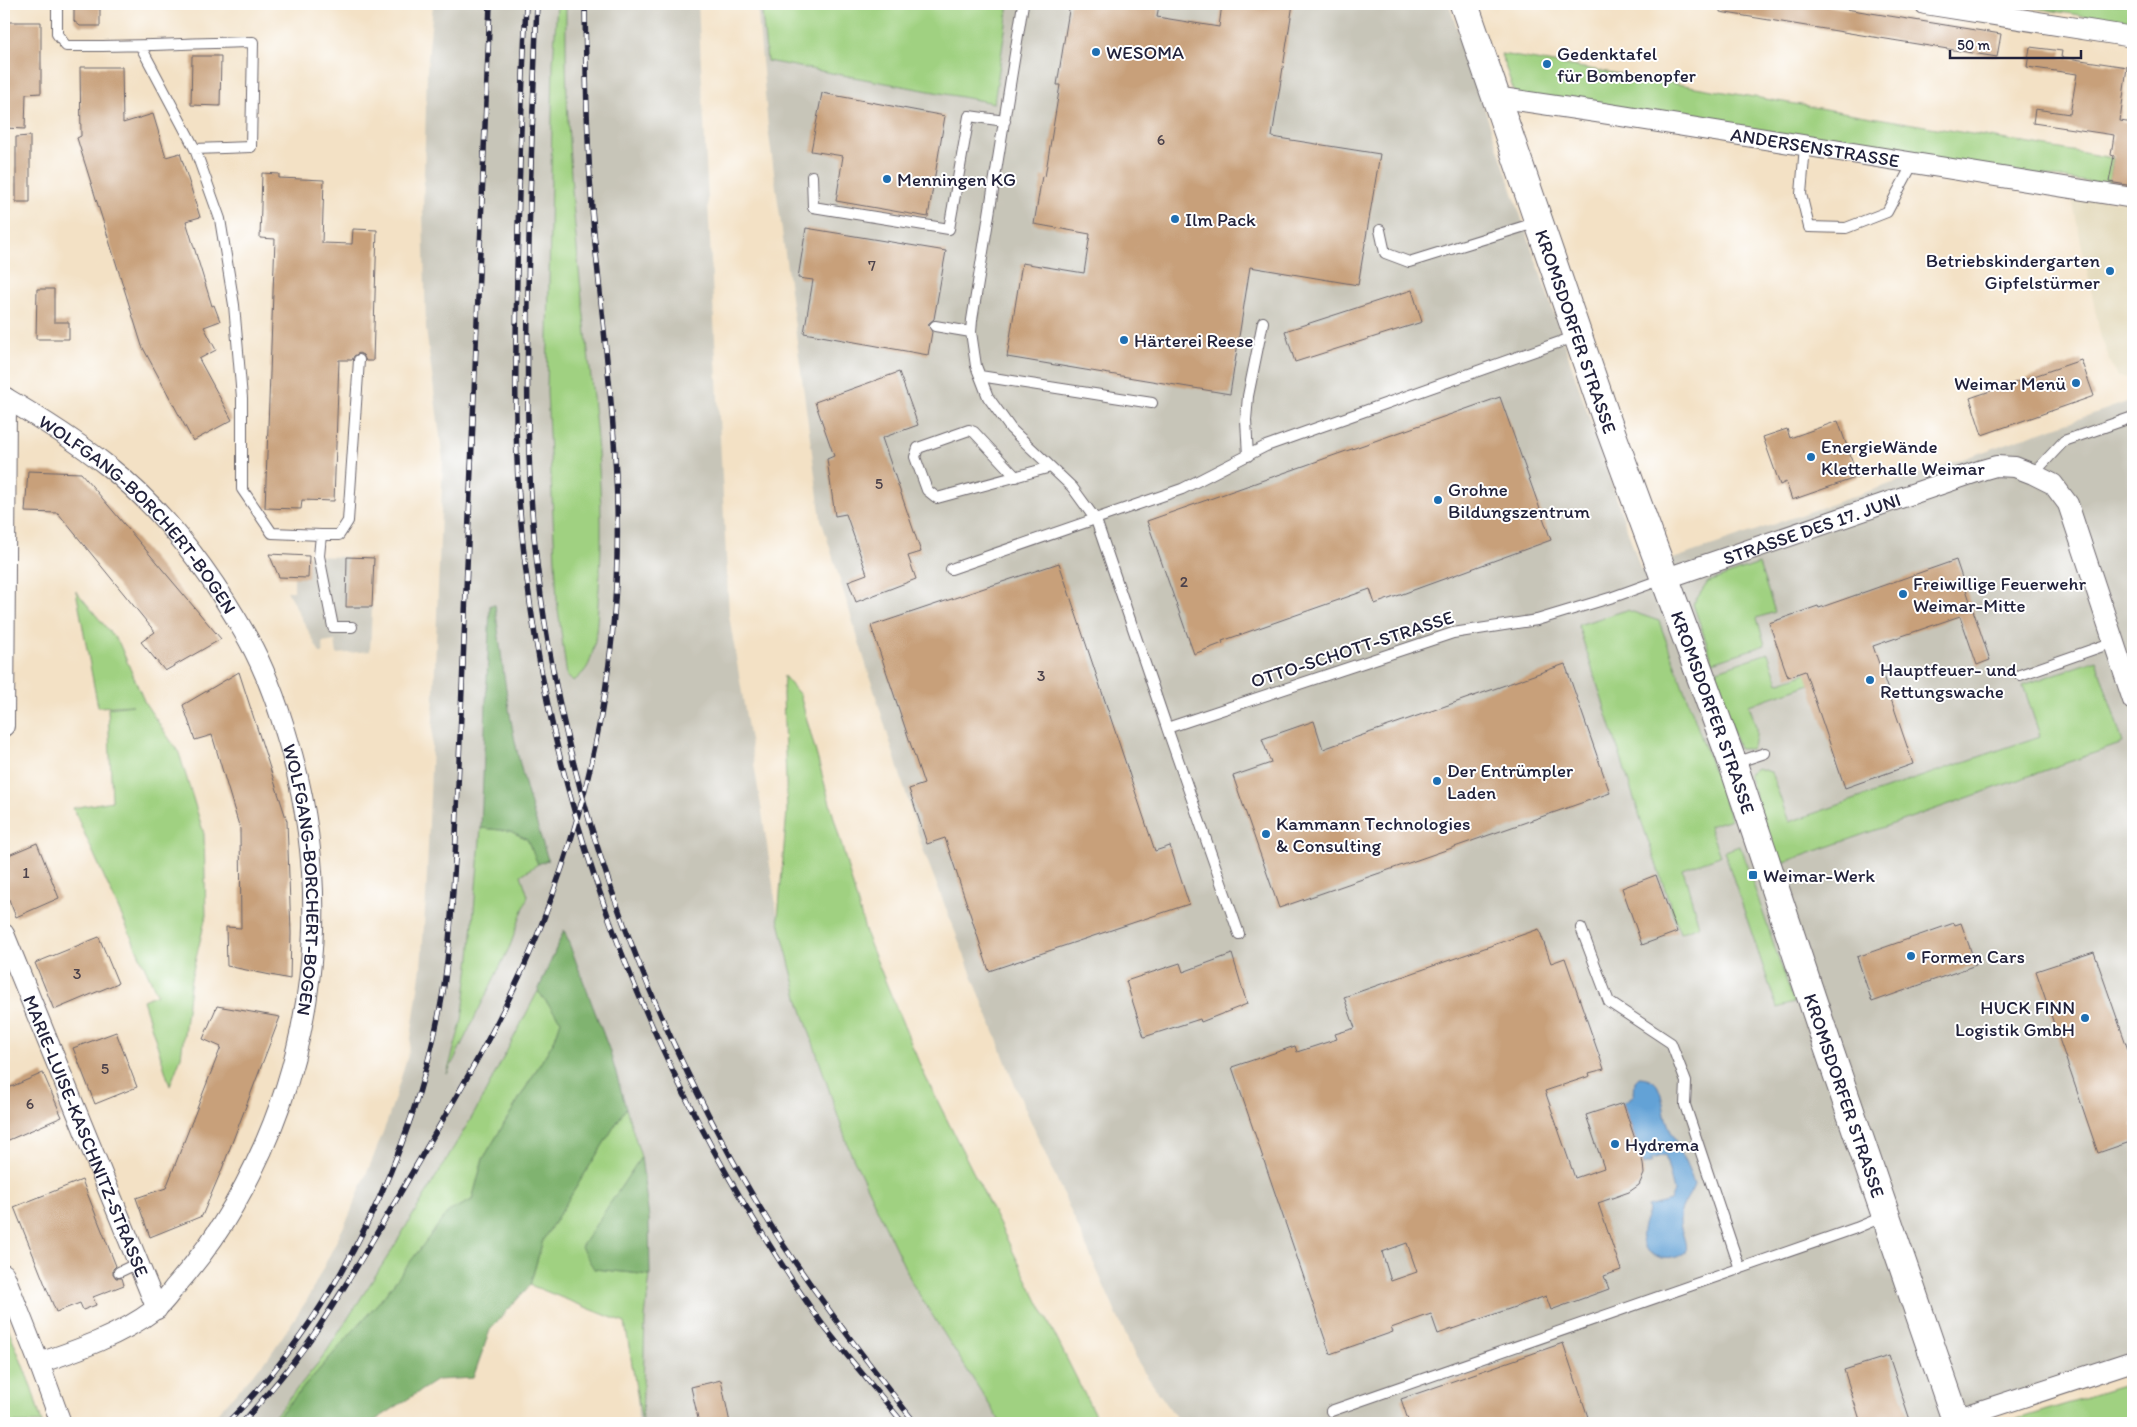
<svg xmlns="http://www.w3.org/2000/svg" width="2137" height="1427" viewBox="0 0 2137 1427" font-family="Itim,sans-serif">
	<style>
		.built { fill: #e1d7b7 }
		.industrial { fill: #c7c5b8 }
		.green { fill: #a0d181; stroke: #617a5e }
		.forest { fill: #80b36f; stroke: #516a55 }
		.water { fill: #64a2d6; stroke: #436288 }
		.building { fill: #c8a07a; fill-rule: evenodd }
		.lines { fill: none; stroke-linecap: round; stroke-linejoin: round }
		.lane-casing { stroke: #6b656b; stroke-width: 12 }
		.street-casing { stroke: #6b656b; stroke-width: 22 }
		.secondary-casing { stroke: #6b656b; stroke-width: 30 }
		.lane { stroke: #fff; stroke-width: 10 }
		.street { stroke: #fff; stroke-width: 20 }
		.secondary { stroke: #fff; stroke-width: 28 }
		.rail-casing { stroke: #22223b; stroke-width: 5.5 }
		.rail { stroke: #fff; stroke-width: 4; stroke-dasharray: 11; stroke-linecap: butt }
		.poi-dot { fill: #1f6fb2; stroke: #fff; stroke-width: 2 }
		.labels { text-anchor: middle; dominant-baseline: central; stroke-width: 4; stroke-linejoin: round; paint-order: stroke }
		.number-label { font-size: 16px; fill: #4c424b }
		.poi-label { font-size: 19px; fill: #22223b; stroke: #fff; text-anchor: start }
		.street-label { font-size: 19px; fill: #22223b; stroke: #fff }
	</style>
	<rect width="100%" height="100%" fill="#fff"/>
	<filter id="ink" filterUnits="userSpaceOnUse"><feTurbulence type="fractalNoise" baseFrequency=".02" numOctaves="2"/><feDisplacementMap in="SourceGraphic" scale="10" xChannelSelector="R" yChannelSelector="G"/><feConvolveMatrix kernelMatrix="1 2 1 2 8 2 1 2 1" color-interpolation-filters="sRGB"/></filter>
	<filter id="wash" filterUnits="userSpaceOnUse"><feTurbulence type="fractalNoise" baseFrequency=".0096" numOctaves="4" result="noise"/><feDisplacementMap in="SourceGraphic" scale="20" xChannelSelector="R" yChannelSelector="G"/><feGaussianBlur stdDeviation="1.12" result="paint"/><feColorMatrix in="noise" values="0 0 0 0 0 0 0 0 0 0 0 0 0 0 0 0 0 1.4 0 .05"/><feComposite in="paint" operator="in"/></filter>
	<g filter="url(#wash)">
		<rect width="100%" height="100%" fill="#f3e1c5"/>
		<path class="built" d="M2071,194L2133,204V378L2117,377L2101,338Z"/>
		<path class="industrial" d="M433,4H698L729,615L762,812L778,918L799,1001L849,1149L913,1285L1001,1423H638L636,1366L637,1201L597,1056L480,1173L470,1199L446,1210L269,1423H208L268,1358L307,1300L349,1216L373,1158L388,1119L409,1052L421,967L426,898L443,460L426,329L423,211L427,71Z
			M757,4H1449L1641,570L2133,400V1361L1956,1423H1180L1139,1365L1016,1088L924,852L821,519L768,128Z
			M309,556L347,557L346,606L372,607L370,651L337,654L335,641L322,643L323,653H320L287,591H294V577H308Z"/>
		<path class="green" d="M557,4H566C565,82 569,161 576,238C586,355 608,472 599,589C597,612 598,639 590,661C587,670 581,675 574,681L567,677L557,601L547,392L553,63Z
			M761,4H1009L994,103L767,61Z
			M2011,4H2133V24Z
			M1501,54L2113,158L2109,185L1517,100Z
			M1759,564L1775,612L1757,618L1765,645L1713,662L1693,604L1708,582Z
			M76,591L119,643L145,703L179,753L204,834L206,916L191,979L181,1057L170,1086L143,1000L157,994L73,808L112,801L108,708L133,705L98,707Z
			M1627,610L1659,621L1731,819L1709,826L1720,856L1683,869L1699,926L1680,933L1641,820L1578,625Z
			M1768,653L1778,683L1809,672L1813,683L1749,705C1754,721 1762,735 1750,749H1739L1712,672Z
			M2096,660L2123,743L1779,864L1748,775L1757,768L1771,772L1789,822L2040,736L2023,685Z
			M784,676L800,695L867,937L923,1072L1099,1423H1001L913,1285L849,1149L799,1001L778,918L787,811L783,694Z
			M481,828L510,831L527,839L538,864L521,875L528,896L510,946L447,1074L462,1020L470,957Z
			M1740,846L1794,1003L1777,1008L1724,851Z
			M538,991L561,1021L555,1039L483,1159L472,1200L448,1213L385,1295L272,1423H269L323,1357L390,1253L475,1112Z
			M626,1108L641,1157L582,1247L595,1269L650,1275L645,1318L642,1423L625,1323L530,1285L543,1240Z
			M4,1317L32,1389L42,1423H4Z
			M2133,1384V1423H2004Z"/>
		<path class="forest" d="M490,605H495C501,652 506,699 516,746C524,785 536,822 548,860L538,864L527,839L510,831L481,828Z
			M564,930L609,1049L626,1108L543,1240L530,1285L490,1330L473,1378L437,1380L371,1423H272L385,1295L448,1212L472,1200L483,1159L555,1039L561,1021L538,991Z
			M641,1157L649,1218L650,1275L594,1269L581,1247Z"/>
		<path class="water" d="M1639,1077C1646,1077 1655,1080 1658,1087C1664,1099 1663,1112 1668,1124C1676,1145 1688,1163 1694,1185C1690,1196 1680,1206 1680,1218C1679,1231 1688,1241 1685,1253C1677,1258 1668,1260 1659,1257C1635,1249 1640,1229 1649,1211L1648,1207L1670,1201L1674,1191L1665,1155L1651,1159L1652,1162L1644,1165L1623,1103L1634,1095L1635,1081Z"/>
		<g id="blocks">
			<path class="building" d="M74,4H100V26H80L74,21Z
				M1070,4H1159L1157,17L1219,27L1222,4H1293L1272,137L1380,154L1358,285L1250,267L1230,394L1007,357L1022,263L1084,273L1090,234L1034,224L1042,176L1045,177L1060,85H1057Z
				M1720,4H1815L2001,34L1997,57L1720,12Z
				M4,22H41V93L26,94L25,129L4,128Z
				M2030,47L2062,51L2061,57L2127,67L2120,121L2133,123V186L2109,182L2114,156L2111,155L2114,135L2033,123L2035,109L2070,114L2077,74L2027,67Z
				M192,56H221L220,106L191,105Z
				M80,67H122L123,123L153,114L166,157L180,153L200,217L186,221L212,306L214,305L220,321L204,327L216,350L199,359L232,420L193,441L142,346L77,138L81,136Z
				M822,93L945,116L928,217L836,201L843,156L811,151Z
				M30,136V202H16V137Z
				M262,173L279,174V178L324,180L322,243L352,244L353,229L377,230L373,361H366L363,355L359,353L354,356L352,360H339L334,501L302,500L301,509L265,508L275,239L260,238Z
				M806,228L946,251L934,319L928,324L932,332L928,355L804,333L813,280L798,278Z
				M37,289H54V322H69V339H36Z
				M1412,290L1422,322L1295,362L1285,331Z
				M2081,360L2094,396L1982,435L1970,398Z
				M899,372L918,425L882,438L921,552L908,556L916,579L856,602L848,581L867,574L846,514L835,516L827,459L834,456L815,402Z
				M1500,397L1551,540L1375,604L1370,589L1222,641L1223,643L1194,654L1147,521Z
				M1838,421L1858,477L1792,500L1786,482L1780,485L1763,437L1787,429L1790,438Z
				M28,471L81,473L221,639L165,671L141,642L155,632L58,513L25,512Z
				M269,554L309,556L308,578L279,577Z
				M347,557L374,558L372,607H346Z
				M1956,560L1990,660L1977,665L1960,616L1873,646L1913,764L1845,788L1805,671L1788,677L1769,623L1818,606L1819,608Z
				M1059,563L1155,851L1170,846L1189,904L989,971L945,838L927,844L909,789L924,784L871,626Z
				M1565,664L1610,793L1279,908L1233,776L1271,763L1262,739L1314,721L1323,749Z
				M239,672L287,821L291,933L290,979L227,966L226,927L241,928L240,829L212,735L195,740L183,705Z
				M37,843L59,898L16,917L4,887V857Z
				M1656,875L1677,932L1642,945L1622,888Z
				M1954,923L1955,925L1961,923L1976,965L1872,1002L1857,957Z
				M1539,929L1551,963L1565,958L1604,1069L1589,1073L1590,1076L1545,1091L1575,1178L1604,1168L1586,1115L1623,1103L1643,1163L1644,1174L1639,1185L1629,1192L1598,1203L1621,1270L1604,1276L1609,1289L1551,1310L1546,1296L1438,1334L1431,1314L1391,1328L1393,1332L1330,1354L1232,1067L1295,1046L1297,1052L1337,1039L1335,1034L1355,1028L1344,997ZM1407,1243L1417,1272L1391,1281L1382,1252Z
				M99,937L118,983L54,1010L35,963Z
				M2094,952L2133,1064V1141L2098,1153L2036,971Z
				M1232,954L1247,1004L1201,1022L1200,1019L1144,1037L1126,981L1180,963L1183,972Z
				M217,1006L280,1017L222,1169L202,1216L150,1237L136,1198L166,1188L221,1047L203,1039Z
				M116,1032L137,1087L95,1104L73,1048Z
				M43,1073L62,1117L4,1142V1090Z
				M82,1180L116,1266L113,1269V1274L116,1278H122L124,1285L93,1297L96,1305L83,1310L80,1303L56,1312L14,1207Z
				M1563,1343L1590,1423H1409L1401,1399Z
				M1889,1356L1911,1423H1861L1844,1370Z
				M721,1380L730,1423H699L691,1387Z"/>
		</g>
	</g>
	<g filter="url(#ink)">
		<use href="#blocks" fill-opacity="0" stroke="#6b656b" stroke-width="1"/>
		<g class="lines">
			<g class="lane-casing">
				<path id="lane" d="M57,4V34L66,46C129,47 190,43 253,42L251,147L195,149
					M1023,4L972,320L971,332L976,366L988,397L1011,429L1072,487L1096,520L1167,728L1453,633L1537,620L1613,597L1663,579
					M141,47L195,149L220,219L234,305L242,398V489L272,533L321,535L319,556L333,627H352
					M1805,146L1801,194L1809,227L1846,228L1887,212L1913,163
					M812,176L813,207L949,229L969,116L1005,121
					M1380,230L1385,253L1409,262L1538,222
					M935,326L971,332
					M980,376L1152,403
					M1248,456L1246,420L1248,396L1263,322
					M2033,474L2064,441L2133,417
					M1016,477L974,432L969,430L918,448L915,457L927,490L937,498L1051,467
					M321,535H339L348,521L359,360
					M951,569L1182,489L1266,446L1577,336
					M2020,675L2114,642
					M1167,728L1239,934
					M1735,763L1765,753
					M1581,928L1609,1002L1671,1043L1686,1082L1685,1105L1740,1269
					M119,1272L138,1263
					M1331,1411L1856,1228L1885,1216"/>
			</g>
			<g class="street-casing">
				<g id="street">
					<path d="M1925,4L2133,37"/>
					<path id="s1" d="M1495,97L1603,113L2133,198"/>
					<path id="s2" d="M4,397C40,418 76,441 109,467C167,513 212,575 248,639C266,671 278,706 288,740C335,898 316,1062 234,1205C217,1235 197,1262 174,1288C168,1296 162,1305 154,1310C121,1335 78,1350 39,1363"/>
					<path id="s3" d="M1664,579L1982,470L1996,466L2015,467L2033,474L2053,484L2068,504L2133,700"/>
					<path d="M4,726L6,398"/>
					<path id="s4" d="M4,934L157,1309"/>
					<path d="M4,1274L39,1363L61,1423"/>
					<path d="M1956,1419L2133,1361"/>
				</g>
			</g>
			<g class="secondary-casing">
				<g id="secondary">
					<path id="s5" d="M1464,4L1607,421L1733,764L1826,1041L1957,1423"/>
				</g>
			</g>
			<use href="#lane" class="lane"/>
			<use href="#street" class="street"/>
			<use href="#secondary" class="secondary"/>
			<g class="rail-casing">
				<path id="rail" d="M526,4C522,92 519,181 517,270C516,346 514,422 519,498C537,756 623,1009 759,1228C780,1262 802,1297 826,1329C851,1361 878,1392 903,1423
					M537,4C533,102 529,201 528,300C527,379 527,457 534,536C552,724 605,903 688,1074C717,1133 748,1191 784,1246C825,1307 870,1365 915,1423
					M227,1423C339,1311 416,1148 443,992C450,949 452,904 455,860L490,4
					M242,1423C267,1395 292,1366 314,1334C348,1284 378,1231 409,1178C454,1100 503,1021 537,936C585,816 614,689 617,558C620,449 604,341 594,232C587,156 586,80 585,4"/>
			</g>
			<use href="#rail" class="rail"/>
		</g>
	</g>
	<g class="poi-dot">
		<circle cx="1096" cy="52" r="5"/>
		<circle cx="1547" cy="64" r="5"/>
		<circle cx="887" cy="179" r="5"/>
		<circle cx="1175" cy="219" r="5"/>
		<circle cx="2110" cy="271" r="5"/>
		<circle cx="1124" cy="340" r="5"/>
		<circle cx="2076" cy="383" r="5"/>
		<circle cx="1811" cy="457" r="5"/>
		<circle cx="1438" cy="500" r="5"/>
		<circle cx="1903" cy="594" r="5"/>
		<circle cx="1870" cy="680" r="5"/>
		<circle cx="1437" cy="781" r="5"/>
		<circle cx="1266" cy="834" r="5"/>
		<rect x="1748" y="870" width="10" height="10" rx="2.5"/>
		<circle cx="1911" cy="956" r="5"/>
		<circle cx="2085" cy="1018" r="5"/>
		<circle cx="1615" cy="1144" r="5"/>
	</g>
	<g class="labels">
		<g class="number-label">
			<text x="1161" y="139">6</text>
			<text x="872" y="265">7</text>
			<text x="879" y="483">5</text>
			<text x="1184" y="581">2</text>
			<text x="1041" y="675">3</text>
			<text x="26" y="872">1</text>
			<text x="77" y="973">3</text>
			<text x="105" y="1068">5</text>
			<text x="30" y="1103">6</text>
		</g>
		<g class="poi-label">
			<text x="1106" y="52">WESOMA</text>
			<text x="1557" y="53">Gedenktafel<tspan x="1557" dy="22">für Bombenopfer</tspan></text>
			<text x="897" y="179">Menningen KG</text>
			<text x="1185" y="219">Ilm Pack</text>
			<text x="2100" y="260" text-anchor="end">Betriebskindergarten<tspan x="2100" dy="22">Gipfelstürmer</tspan></text>
			<text x="1134" y="340">Härterei Reese</text>
			<text x="2066" y="383" text-anchor="end">Weimar Menü</text>
			<text x="1821" y="446">EnergieWände<tspan x="1821" dy="22">Kletterhalle Weimar</tspan></text>
			<text x="1448" y="489">Grohne<tspan x="1448" dy="22">Bildungszentrum</tspan></text>
			<text x="1913" y="583">Freiwillige Feuerwehr<tspan x="1913" dy="22">Weimar-Mitte</tspan></text>
			<text x="1880" y="669">Hauptfeuer- und<tspan x="1880" dy="22">Rettungswache</tspan></text>
			<text x="1447" y="770">Der Entrümpler<tspan x="1447" dy="22">Laden</tspan></text>
			<text x="1276" y="823">Kammann Technologies<tspan x="1276" dy="22">&amp; Consulting</tspan></text>
			<text x="1763" y="875">Weimar-Werk</text>
			<text x="1921" y="956">Formen Cars</text>
			<text x="2075" y="1007" text-anchor="end">HUCK FINN<tspan x="2075" dy="22">Logistik GmbH</tspan></text>
			<text x="1625" y="1144">Hydrema</text>
		</g>
		<g class="street-label">
			<text stroke="none"><textPath href="#s1" startOffset="324">ANDERSENSTRASSE</textPath></text>
			<text stroke="none"><textPath href="#s5" startOffset="346">KROMSDORFER STRASSE</textPath></text>
			<text stroke="none"><textPath href="#s2" startOffset="180">WOLFGANG-BORCHERT-BOGEN</textPath></text>
			<text stroke="none"><textPath href="#s3" startOffset="156">STRASSE DES 17. JUNI</textPath></text>
			<text transform="translate(1352 649) rotate(-18)">OTTO-SCHOTT-STRASSE</text>
			<text stroke="none"><textPath href="#s5" startOffset="751">KROMSDORFER STRASSE</textPath></text>
			<text stroke="none"><textPath href="#s2" startOffset="599">WOLFGANG-BORCHERT-BOGEN</textPath></text>
			<text stroke="none"><textPath href="#s5" startOffset="1156">KROMSDORFER STRASSE</textPath></text>
			<text stroke="none"><textPath href="#s4" startOffset="218">MARIE-LUISE-KASCHNITZ-STRASSE</textPath></text>
		</g>
	</g>
	<rect width="2137" height="1427" fill="none" stroke="#fff" stroke-width="20"/>
	<path d="M1950 50v8h131v-8" fill="none" stroke="#22223b" stroke-width="2.5"/>
	<text x="1957" y="50" font-size="15" fill="#22223b" stroke="#ffffff" stroke-width="4" paint-order="stroke">50 m</text>
</svg>
